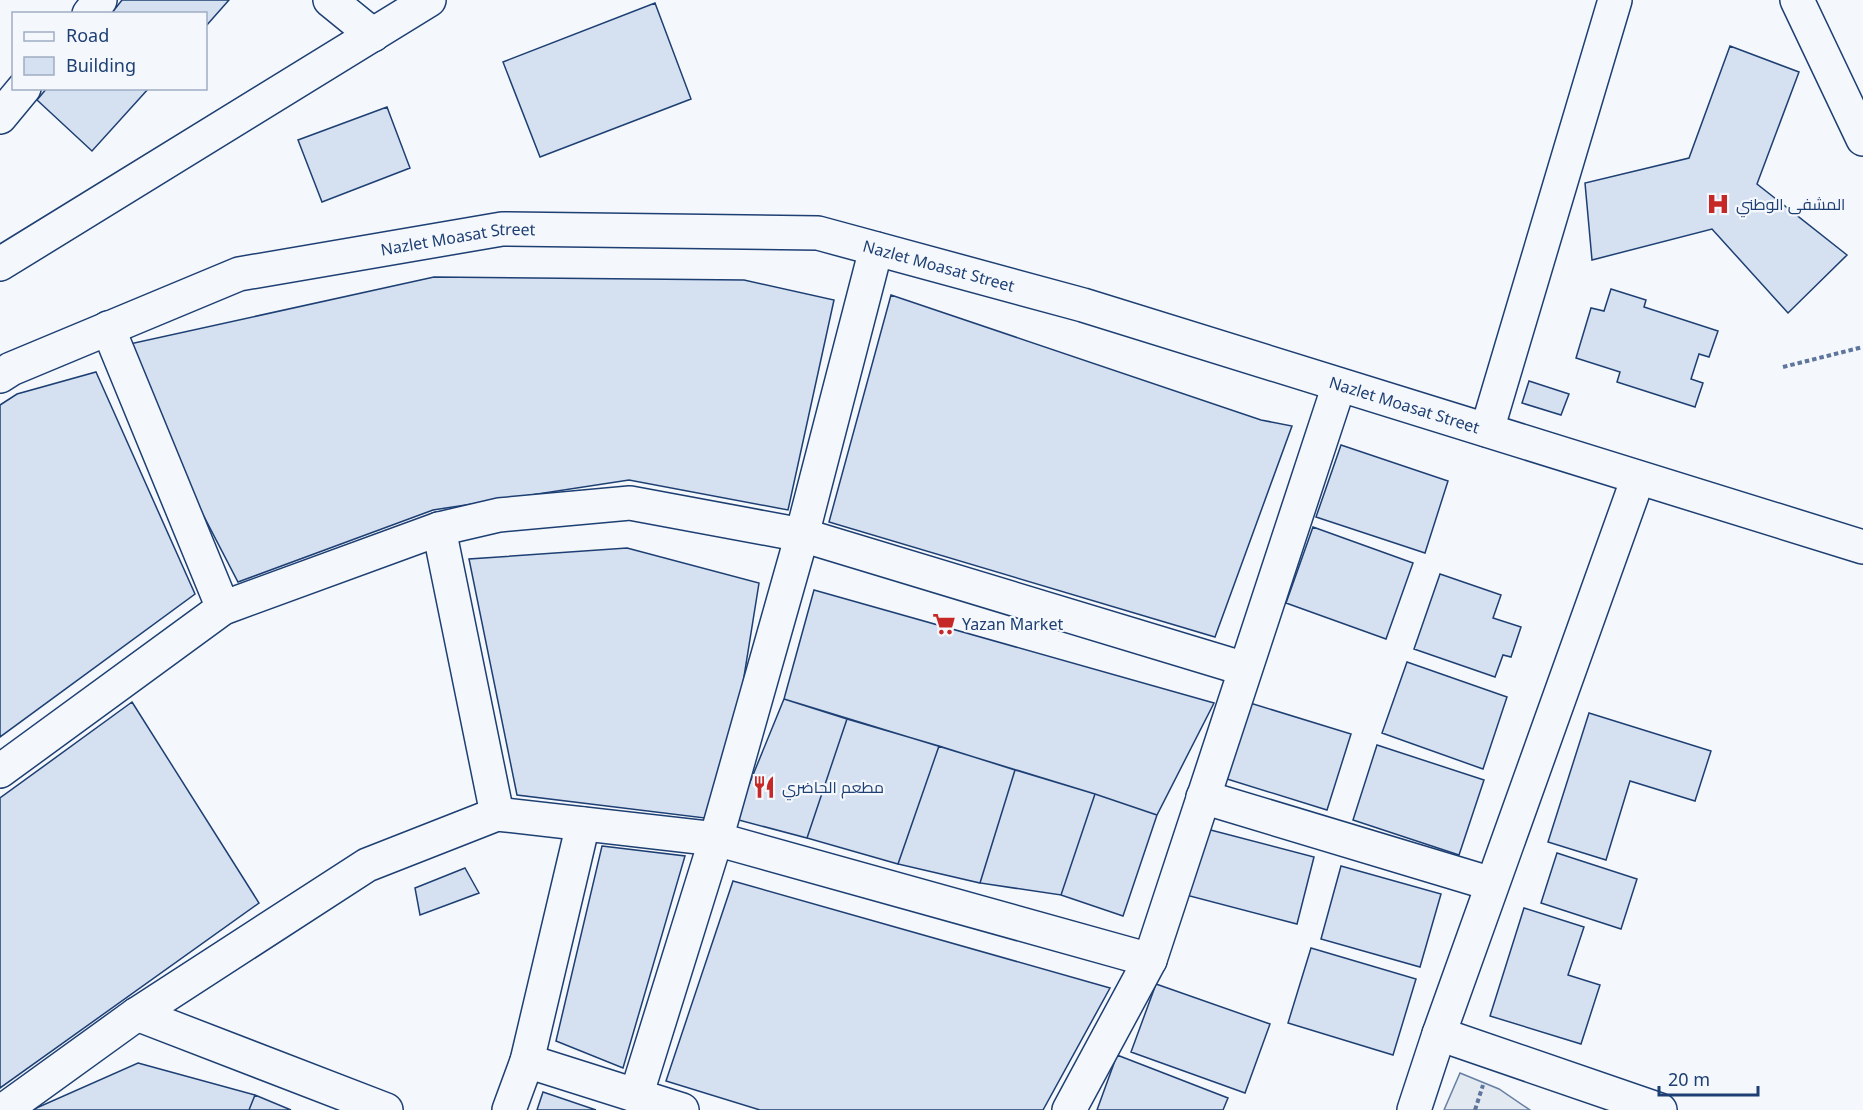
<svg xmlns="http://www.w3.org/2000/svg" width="1863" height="1110" viewBox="0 0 1863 1110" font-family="'Noto Sans',Cairo,sans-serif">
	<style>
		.green { fill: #e3e9f0; stroke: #687fa3; stroke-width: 1.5 }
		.building { fill: #d5e0f0; stroke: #1d3f73; stroke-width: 1.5 }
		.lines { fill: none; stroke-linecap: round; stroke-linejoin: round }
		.minor-casing { stroke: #1d3f73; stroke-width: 36 }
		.path { stroke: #5e769c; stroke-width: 4; stroke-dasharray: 4.5 3; stroke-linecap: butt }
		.minor { stroke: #f4f7fb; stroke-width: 33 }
		.labels { text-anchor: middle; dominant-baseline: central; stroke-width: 4.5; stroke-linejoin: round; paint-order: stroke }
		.poi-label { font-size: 16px; fill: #1d3f73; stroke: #f4f7fb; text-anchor: start }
		.street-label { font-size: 16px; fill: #1d3f73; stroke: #f4f7fb }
	</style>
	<rect width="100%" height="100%" fill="#f4f7fb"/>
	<path class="green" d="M1460,1073L1499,1089L1530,1110H1444Z"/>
	<path class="building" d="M122,0H229L206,26V14H111Z
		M655,3L691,99L540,157L503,62Z
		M1730,46L1799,72L1757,184L1847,255L1788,313L1712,229L1592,260L1585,183L1689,158Z
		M47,88H149L92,151L37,100Z
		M387,107L410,168L322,202L298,140Z
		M434,277L744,280L834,300L788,510L629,480L433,510L238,582L116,347Z
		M1611,289L1646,300L1644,307L1718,331L1709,357L1699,354L1691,379L1703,383L1695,407L1617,382L1620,372L1576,358L1591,308L1604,311Z
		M891,295L1261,420L1292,426L1215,637L829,522Z
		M96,372L195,594L0,737V405L17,394Z
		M1529,381L1569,394L1561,415L1522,403Z
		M1341,445L1448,481L1425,553L1316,517Z
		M1313,527L1413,563L1386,639L1286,603Z
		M627,548L759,583L721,820L517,795L469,559Z
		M1440,574L1501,595L1493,618L1521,627L1511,657L1503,655L1495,677L1414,649Z
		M814,590L1214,703L1157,815L1095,794L784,699Z
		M1407,662L1507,697L1483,769L1382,733Z
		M784,699L847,719L807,838L735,819Z
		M132,702L259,903L0,1088V798Z
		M1250,703L1351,734L1327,810L1227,779Z
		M1589,713L1711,751L1695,801L1630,781L1606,860L1548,842Z
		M847,719L939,746L898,864L807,838Z
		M1377,745L1484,780L1459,855L1353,820Z
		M939,746L1015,770L980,883L898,864Z
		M1015,770L1095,794L1061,895L980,883Z
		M1095,794L1157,815L1123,916L1061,895Z
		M1203,828L1314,857L1297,924L1186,895Z
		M602,846L685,856L623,1068L556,1041Z
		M1557,853L1637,879L1621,929L1541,903Z
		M1341,866L1441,894L1420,967L1321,939Z
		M465,868L479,893L420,915L415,888Z
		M733,881L1110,988L1043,1110H760L666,1081Z
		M1524,908L1584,927L1568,975L1600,985L1581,1044L1490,1016Z
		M1311,948L1416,979L1393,1055L1288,1023Z
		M1156,984L1270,1024L1245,1093L1131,1052Z
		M1117,1055L1228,1098L1223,1110H1097Z
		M138,1063L255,1095L249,1110H32Z
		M543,1092L596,1110H537Z
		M255,1095L291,1110H249Z"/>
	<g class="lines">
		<g class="minor-casing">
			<g id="minor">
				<path d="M330,0L373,35"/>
				<path d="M1797,0L1863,139"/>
				<path d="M89,14L100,0"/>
				<path d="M0,117L24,88"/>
				<path d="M0,264L429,0"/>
				<path d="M108,328L223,608"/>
				<path id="s1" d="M0,376L11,369L239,274L502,229L818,233L1083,305L1863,547"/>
				<path d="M1487,430L1615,0"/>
				<path d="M439,529L497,814"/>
				<path d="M0,771L223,608L439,529L499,515L630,503L802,535L1245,669"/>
				<path d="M1203,797L1492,884"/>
				<path d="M137,1014L386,1110"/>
				<path d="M1439,1034L1660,1110"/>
				<path d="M527,1061L682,1110"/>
				<path d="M636,1096L716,839L802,535L876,249"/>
				<path d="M4,1110L137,1014L367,865L497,814L716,839L1150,960"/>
				<path d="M509,1110L527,1061L583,824"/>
				<path d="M1069,1110L1150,960L1339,385"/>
				<path d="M1414,1110L1439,1034L1638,478"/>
			</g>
		</g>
		<path class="path" d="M1783,367L1863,347
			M1475,1110L1483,1085"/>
		<use href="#minor" class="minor"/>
	</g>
	<defs>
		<g id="hospital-bare" transform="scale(1.8)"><path d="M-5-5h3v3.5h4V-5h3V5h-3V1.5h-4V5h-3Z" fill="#c62828" stroke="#f4f7fb" stroke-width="2.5" paint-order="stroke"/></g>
		<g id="supermarket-bare" transform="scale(1.8)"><path d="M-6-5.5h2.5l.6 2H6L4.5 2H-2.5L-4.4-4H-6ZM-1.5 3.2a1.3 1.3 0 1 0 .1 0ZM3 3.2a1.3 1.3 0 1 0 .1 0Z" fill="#c62828" stroke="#f4f7fb" stroke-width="2.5" paint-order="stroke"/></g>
		<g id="restaurant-bare" transform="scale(1.8)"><path d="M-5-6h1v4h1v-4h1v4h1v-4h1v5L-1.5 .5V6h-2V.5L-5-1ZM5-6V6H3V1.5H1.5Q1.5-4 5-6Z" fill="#c62828" stroke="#f4f7fb" stroke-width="2.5" paint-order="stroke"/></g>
	</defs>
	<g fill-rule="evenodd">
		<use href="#hospital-bare" x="1718" y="204"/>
		<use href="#supermarket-bare" x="944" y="624"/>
		<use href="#restaurant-bare" x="764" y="787"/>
	</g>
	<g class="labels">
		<g class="poi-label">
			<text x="1736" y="204">المشفى الوطني</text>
			<text x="962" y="624">Yazan Market</text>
			<text x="782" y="787">مطعم الحاضري</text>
		</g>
		<g class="street-label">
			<text stroke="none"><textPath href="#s1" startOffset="482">Nazlet Moasat Street</textPath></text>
			<text stroke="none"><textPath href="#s1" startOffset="968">Nazlet Moasat Street</textPath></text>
			<text stroke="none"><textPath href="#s1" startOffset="1454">Nazlet Moasat Street</textPath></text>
		</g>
	</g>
	<rect x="12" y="12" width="195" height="78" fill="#f4f7fb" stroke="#9eadc5" stroke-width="1.5"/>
	<rect x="24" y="32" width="30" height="9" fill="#f4f7fb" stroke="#9eadc5" stroke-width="1.5"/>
	<text x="66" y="42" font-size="18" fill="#1d3f73">Road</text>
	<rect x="24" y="57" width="30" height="18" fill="#d5e0f0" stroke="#9eadc5" stroke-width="1.5"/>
	<text x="66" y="72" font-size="18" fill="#1d3f73">Building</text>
	<path d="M1659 1086v9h99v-9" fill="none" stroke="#1d3f73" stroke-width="3"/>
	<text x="1668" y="1086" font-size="18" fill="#1d3f73" stroke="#f4f7fb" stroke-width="4.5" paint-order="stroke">20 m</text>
</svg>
